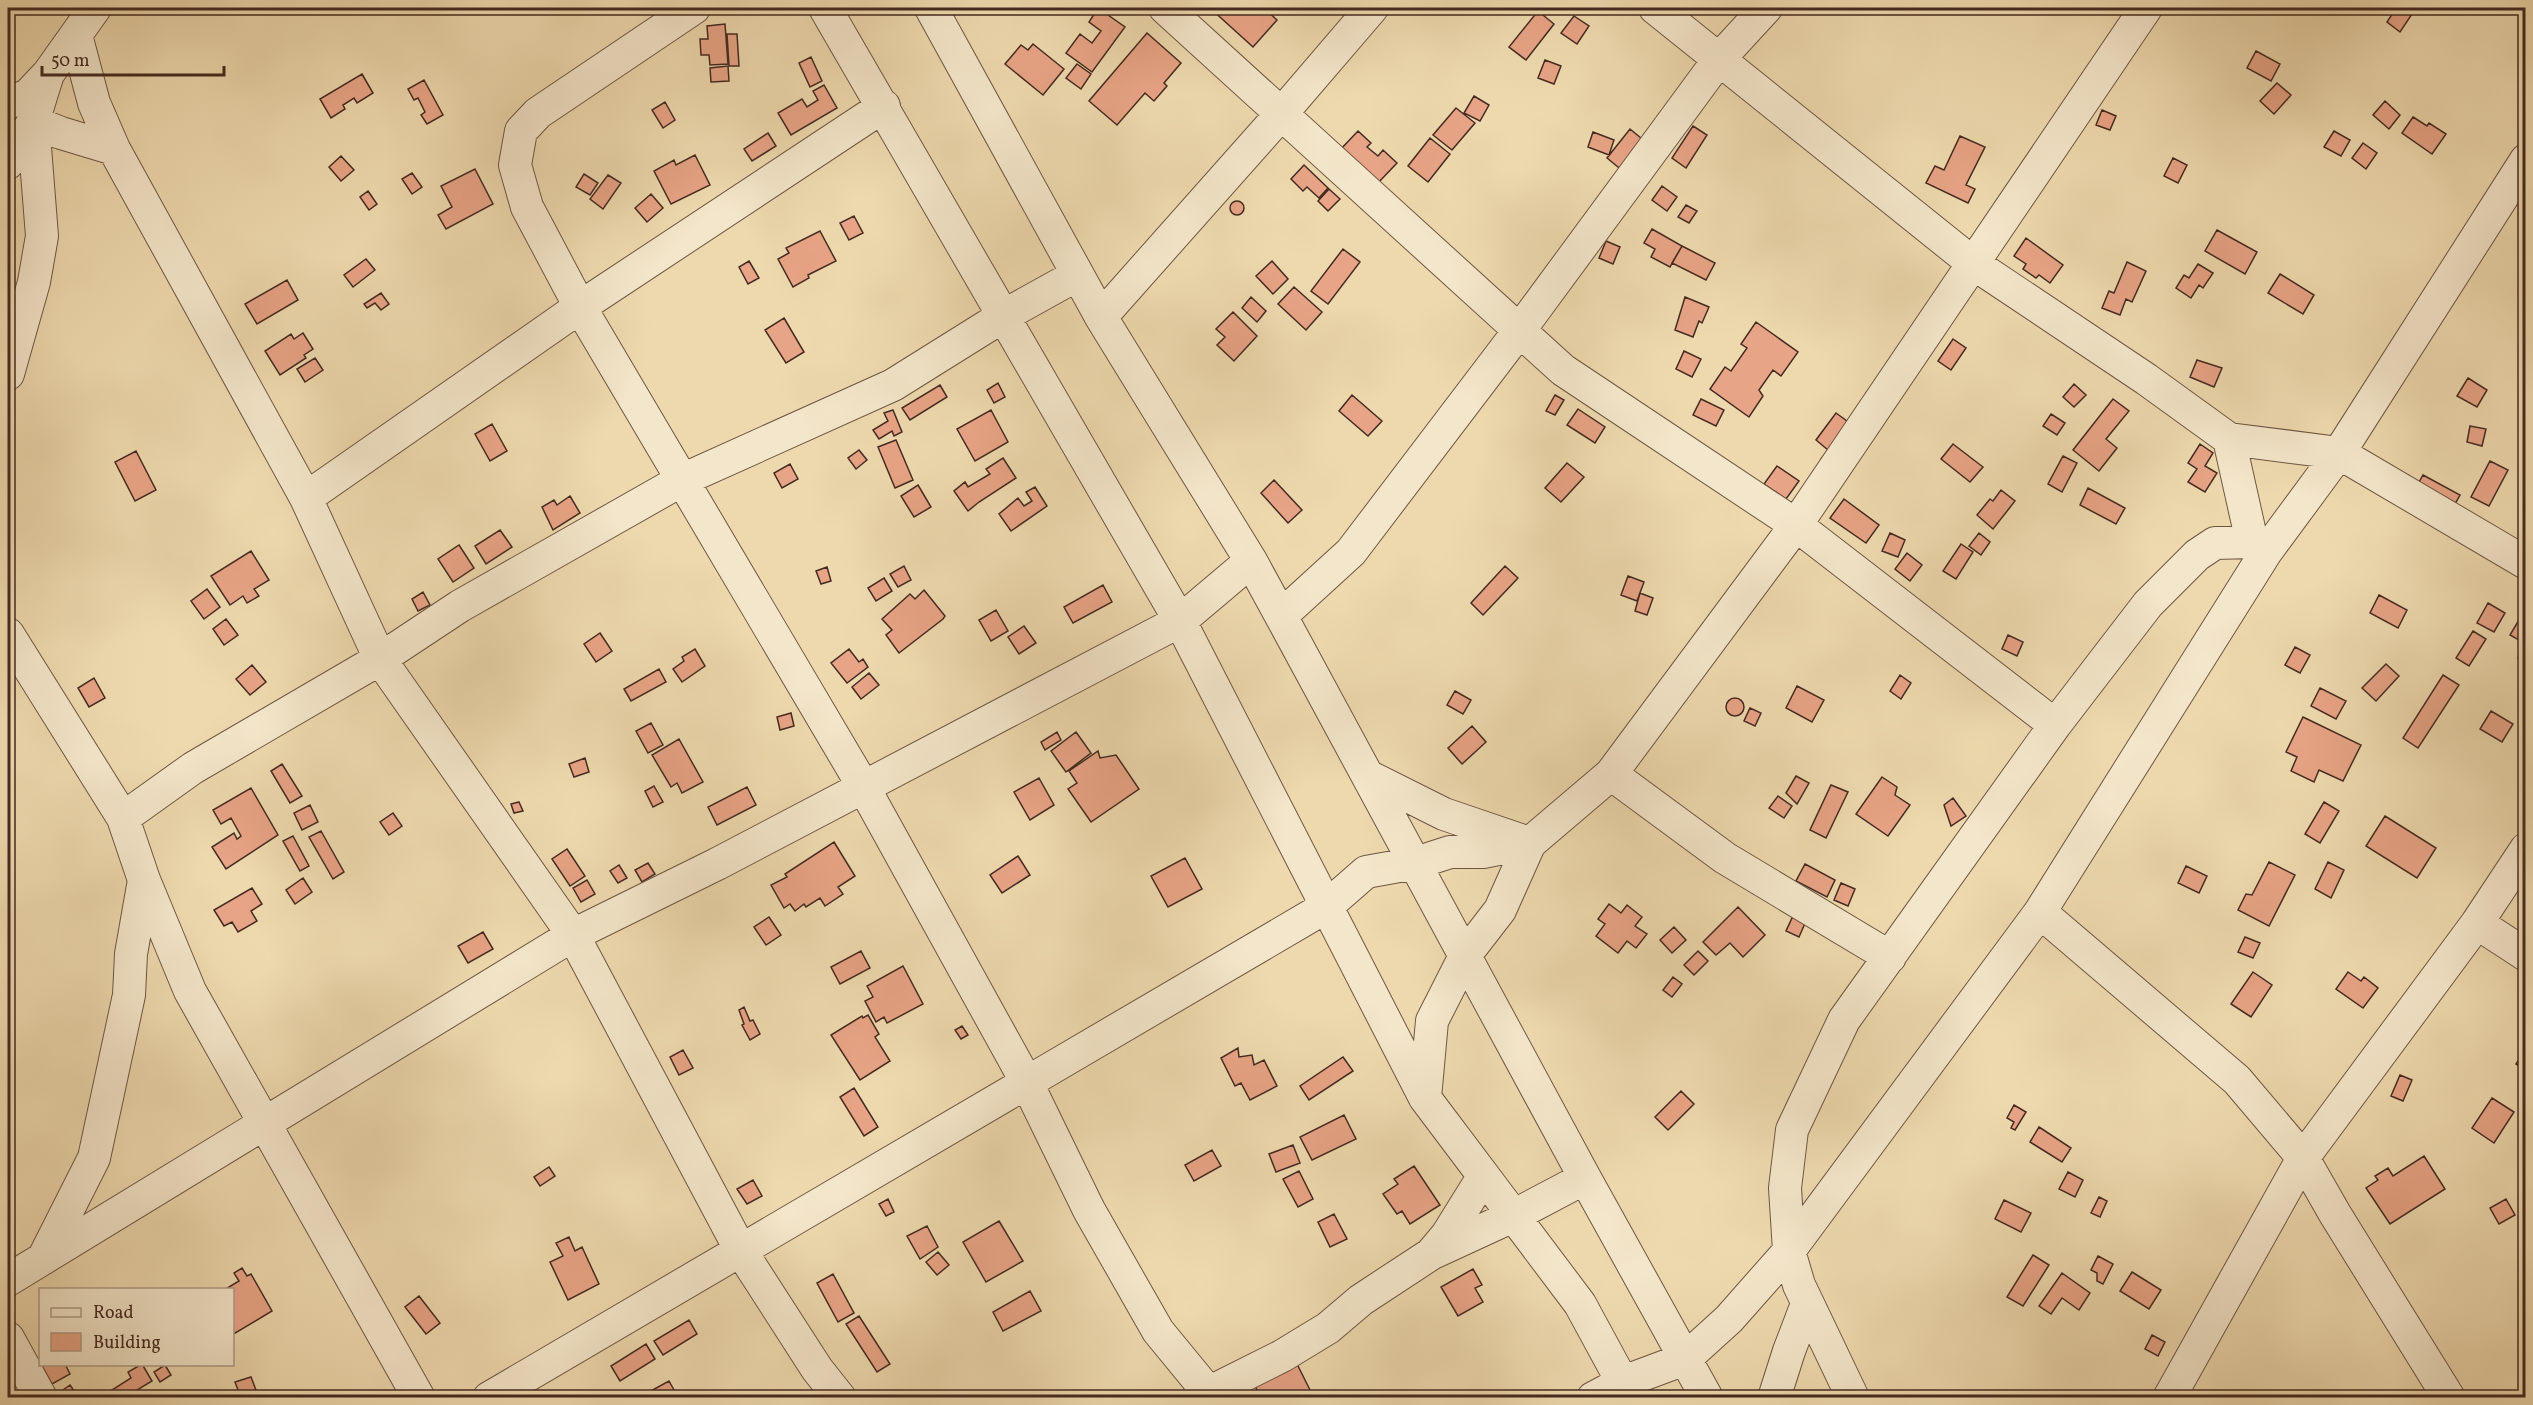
<svg xmlns="http://www.w3.org/2000/svg" width="2533" height="1405" viewBox="0 0 2533 1405" font-family="Vollkorn,serif">
	<style>
		.building { fill: #e8a486; stroke: #442a20; stroke-width: 1.5 }
		.lines { fill: none; stroke-linecap: round; stroke-linejoin: round }
		.minor-casing { stroke: #6e5644; stroke-width: 34 }
		.minor { stroke: #f4e6ca; stroke-width: 32 }
	</style>
	<rect width="100%" height="100%" fill="#eed9ae"/>
	<filter id="stains"><feTurbulence type="fractalNoise" baseFrequency=".00333" numOctaves="4"/><feColorMatrix values="0 0 0 0 .2 0 0 0 0 .09 0 0 0 0 .02 0 0 0 .5 -.17"/></filter>
	<radialGradient id="worn" r=".72"><stop offset=".6" stop-color="#630" stop-opacity="0"/><stop offset="1" stop-color="#630" stop-opacity=".3"/></radialGradient>
	<path class="building" d="M1098,8L1125,27L1092,72L1066,53L1080,34L1092,43L1101,31L1089,22Z
		M1210,8H1264L1277,20L1253,47Z
		M2396,8H2402L2412,14L2400,32L2387,22Z
		M1538,11L1554,24L1526,60L1509,47Z
		M1574,16L1589,26L1577,44L1561,33Z
		M725,24L728,64L710,65L709,55H701L700,39H708L707,26Z
		M1147,33L1181,63L1164,83L1167,86L1154,101L1145,93L1117,125L1089,101Z
		M727,34H737L739,66H729Z
		M1033,44L1064,69L1043,95L1005,64L1021,45L1028,50Z
		M2256,51L2280,64L2271,81L2247,68Z
		M811,57L822,81L810,87L799,63Z
		M1545,60L1561,66L1554,84L1538,78Z
		M1077,64L1091,74L1081,89L1066,78Z
		M728,66L729,81L711,82L710,68Z
		M362,74L373,93L357,103L354,98L343,105L345,109L331,118L320,99Z
		M424,80L443,115L427,124L421,115L425,112L418,98L414,100L408,89Z
		M2277,83L2291,95L2274,114L2260,101Z
		M824,85L837,108L791,135L778,113L802,99L807,107L818,100L813,91Z
		M1474,96L1489,105L1480,121L1464,113Z
		M2385,101L2400,115L2389,129L2373,115Z
		M665,102L675,120L663,128L652,110Z
		M1456,108L1475,123L1452,150L1433,135Z
		M2102,110L2116,116L2110,130L2096,125Z
		M2413,117L2427,126L2429,123L2446,134L2432,154L2402,133Z
		M1693,126L1707,135L1686,168L1672,158Z
		M1630,129L1647,143L1624,172L1607,158Z
		M1358,131L1371,143L1367,147L1378,156L1383,150L1397,163L1377,184L1340,150Z
		M2334,131L2350,140L2341,156L2324,147Z
		M1593,132L1614,140L1609,155L1588,147Z
		M768,133L776,146L752,161L744,149Z
		M1960,136L1985,147L1966,185L1975,189L1968,203L1926,183L1935,166L1944,170Z
		M1430,138L1450,154L1428,182L1408,166Z
		M2363,143L2377,153L2366,169L2352,158Z
		M695,155L710,185L671,204L654,171L674,160L676,165Z
		M341,156L354,170L341,181L329,167Z
		M2173,158L2187,165L2178,183L2164,176Z
		M1304,165L1328,188L1319,198L1307,187L1303,191L1291,179Z
		M475,169L493,204L446,229L438,215L452,207L441,186Z
		M412,173L422,187L412,194L402,179Z
		M584,174L598,183L590,195L576,187Z
		M608,175L621,183L603,209L590,199Z
		M1662,186L1677,197L1667,211L1652,200Z
		M1329,189L1340,199L1328,211L1318,201Z
		M368,191L377,204L369,210L360,197Z
		M651,194L663,208L647,222L635,208Z
		M1230 208a7 7 0 1 1 14 0a7 7 0 1 1-14 0Z
		M1686,205L1697,211L1689,223L1678,217Z
		M854,216L863,233L849,240L840,223Z
		M1652,229L1682,246L1670,267L1651,257L1655,249L1644,243Z
		M2217,230L2257,252L2245,274L2205,251Z
		M820,231L836,261L808,275L809,278L793,287L778,259L789,253L786,248Z
		M2026,238L2063,265L2050,283L2039,275L2036,278L2023,269L2026,264L2014,256Z
		M1606,241L1620,247L1613,264L1599,258Z
		M1682,246L1715,263L1706,280L1672,263Z
		M1343,249L1360,262L1328,304L1311,291Z
		M366,259L375,270L353,287L344,275Z
		M749,261L759,278L748,284L739,267Z
		M1272,261L1288,279L1273,294L1256,276Z
		M2127,262L2146,271L2132,302L2126,299L2120,315L2102,308L2109,291L2114,293Z
		M2198,264L2213,273L2203,288L2199,285L2191,298L2176,288L2184,275L2189,278Z
		M2280,274L2314,295L2303,314L2268,293Z
		M287,280L298,300L257,324L245,304Z
		M1294,287L1322,312L1306,330L1278,304Z
		M381,293L389,304L381,310L375,303L367,308L364,304Z
		M1251,297L1266,311L1257,322L1242,308Z
		M1685,297L1709,307L1702,323L1699,321L1693,337L1675,330Z
		M1233,312L1257,336L1234,361L1217,345L1225,337L1216,329Z
		M784,318L804,352L786,363L765,330Z
		M1756,322L1798,352L1781,376L1773,370L1759,390L1763,396L1749,417L1710,389L1725,367L1731,371L1747,348L1741,344Z
		M303,333L313,349L304,355L306,358L280,375L265,351L291,334L294,339Z
		M1953,339L1966,348L1951,370L1938,361Z
		M1684,351L1701,359L1692,377L1676,369Z
		M315,358L323,370L305,382L297,369Z
		M2197,360L2222,368L2214,387L2190,377Z
		M2468,378L2487,390L2477,407L2457,396Z
		M998,383L1005,397L994,403L987,390Z
		M2074,384L2086,395L2074,407L2063,397Z
		M940,385L947,397L910,420L902,408Z
		M1352,395L1382,421L1368,436L1339,411Z
		M1555,395L1564,400L1555,415L1546,411Z
		M1701,399L1724,410L1716,426L1693,415Z
		M2113,399L2129,411L2106,439L2117,448L2099,471L2073,450Z
		M1578,409L1605,427L1595,443L1567,425Z
		M893,410L902,432L894,436L892,431L879,439L873,430L888,421L884,413Z
		M991,410L1008,442L975,461L957,429Z
		M1836,413L1858,429L1830,466L1821,459L1828,450L1816,440Z
		M2051,414L2065,423L2057,435L2043,426Z
		M492,424L507,451L490,461L475,434Z
		M2470,426L2486,429L2482,446L2467,442Z
		M896,440L913,480L895,488L878,447Z
		M1953,444L1983,467L1970,482L1941,459Z
		M2200,444L2213,453L2205,466L2217,473L2205,492L2188,482L2197,469L2188,463Z
		M859,450L867,460L856,469L848,458Z
		M136,451L156,490L135,501L115,462Z
		M2063,456L2077,463L2062,492L2048,484Z
		M1003,458L1016,478L979,502L968,511L954,491L965,482L968,487L990,474L986,469Z
		M2490,461L2508,470L2489,506L2471,497Z
		M1567,463L1584,477L1561,502L1545,488Z
		M790,464L798,479L782,488L774,473Z
		M1777,466L1799,481L1786,499L1764,484Z
		M2423,475L2460,495L2450,513L2413,493Z
		M1274,480L1302,510L1288,523L1261,493Z
		M918,485L931,507L914,517L901,496Z
		M1035,487L1047,506L1011,531L999,514L1018,498L1024,506L1032,501L1026,492Z
		M2088,488L2125,508L2116,524L2080,505Z
		M2001,490L2015,501L1993,529L1977,515L1990,499L1993,501Z
		M570,496L580,513L553,530L542,507L554,500L557,505Z
		M1844,499L1879,525L1866,543L1830,518Z
		M500,530L512,547L486,564L475,546Z
		M1890,533L1905,540L1898,557L1882,551Z
		M1979,533L1990,542L1981,555L1969,546Z
		M1961,544L1973,552L1956,579L1943,571Z
		M459,545L474,568L453,582L438,559Z
		M251,551L269,580L254,589L259,596L247,603L243,596L230,605L211,576Z
		M1907,553L1922,565L1910,581L1895,569Z
		M904,566L911,580L898,587L890,574Z
		M1505,566L1518,578L1483,615L1471,603Z
		M827,567L831,581L821,584L816,571Z
		M1628,576L1644,582L1637,601L1621,595Z
		M884,578L892,591L876,601L868,588Z
		M1103,585L1112,602L1073,623L1064,607Z
		M207,589L220,607L204,619L191,601Z
		M924,590L945,616L943,619L899,653L886,635L892,630L882,619L910,594L915,599Z
		M423,592L430,605L418,611L412,599Z
		M1640,593L1653,598L1647,615L1635,611Z
		M2379,595L2407,610L2398,628L2370,613Z
		M2488,603L2505,613L2494,632L2477,623Z
		M2526,608V644L2510,635Z
		M996,610L1008,631L991,641L979,620Z
		M226,619L238,635L224,645L213,629Z
		M1024,626L1036,643L1019,654L1008,637Z
		M2473,631L2486,639L2469,666L2456,658Z
		M600,633L612,651L596,662L584,644Z
		M2008,635L2023,642L2017,656L2002,649Z
		M2526,646V662L2518,658Z
		M2295,647L2310,655L2300,673L2285,665Z
		M695,649L705,666L682,682L673,669L684,661L682,657Z
		M849,649L859,662L863,659L868,667L847,683L831,663Z
		M2386,664L2399,676L2376,701L2362,688Z
		M252,665L266,682L250,695L236,679Z
		M659,669L666,682L631,701L624,689Z
		M869,673L879,685L861,699L852,687Z
		M1900,675L1911,683L1901,699L1890,691Z
		M2443,675L2459,685L2418,748L2403,738Z
		M94,678L105,698L89,707L78,688Z
		M1797,686L1824,700L1812,722L1786,708Z
		M2320,688L2346,701L2336,719L2311,706Z
		M1455,691L1471,700L1463,714L1447,705Z
		M1726 707a9 9 0 1 1 18 0a9 9 0 1 1-18 0Z
		M1750,708L1761,713L1755,726L1744,721Z
		M2491,711L2513,724L2502,742L2480,729Z
		M791,713L794,726L780,730L777,717Z
		M2303,717L2361,745L2343,781L2319,770L2314,782L2291,771L2297,757L2286,752Z
		M651,723L663,745L648,753L636,731Z
		M1472,726L1486,742L1462,764L1448,748Z
		M1057,732L1061,740L1045,750L1041,742Z
		M1076,732L1091,753L1066,772L1051,751Z
		M679,739L703,782L682,793L677,783L671,787L652,755Z
		M1098,751L1100,758L1116,755L1139,789L1091,822L1068,789L1077,783L1069,771Z
		M585,758L589,772L574,777L569,764Z
		M282,764L302,796L290,803L271,771Z
		M1796,776L1809,783L1797,804L1786,793Z
		M1882,777L1897,787L1895,795L1910,805L1888,836L1856,814Z
		M1039,778L1054,805L1030,820L1014,792Z
		M1831,785L1848,792L1826,838L1810,830Z
		M654,786L663,802L653,807L645,791Z
		M747,787L756,805L717,825L708,807Z
		M251,788L278,835L226,869L212,847L234,833L237,839L241,836L231,818L221,824L213,810Z
		M1778,796L1792,806L1784,818L1769,808Z
		M1953,798L1966,816L1951,826L1944,805Z
		M519,802L523,811L514,813L511,804Z
		M2324,802L2339,811L2320,843L2305,834Z
		M310,805L318,822L302,830L294,813Z
		M393,813L402,826L389,835L380,822Z
		M2385,816L2436,848L2417,878L2366,846Z
		M321,831L344,872L333,879L309,837Z
		M293,836L309,866L300,871L283,841Z
		M834,842L855,876L838,887L843,894L825,906L820,898L806,907L804,904L795,911L790,904L784,908L771,885L787,877L785,874Z
		M567,849L585,876L570,886L552,859Z
		M1018,856L1030,875L1002,893L990,875Z
		M1185,858L1202,889L1168,907L1151,876Z
		M2269,862L2295,875L2269,926L2238,910L2246,894L2252,895Z
		M2328,862L2344,870L2331,898L2315,889Z
		M648,863L655,874L642,882L635,870Z
		M1805,864L1835,880L1827,897L1796,881Z
		M619,865L627,878L618,883L610,871Z
		M2186,866L2207,876L2199,893L2178,883Z
		M303,878L312,892L295,904L286,890Z
		M587,880L595,894L581,902L573,888Z
		M1841,883L1855,889L1848,906L1834,900Z
		M252,888L262,904L251,911L257,921L238,932L232,922L224,926L214,910Z
		M1609,904L1621,913L1627,905L1642,917L1635,926L1647,934L1636,948L1627,941L1618,953L1596,936L1605,924L1598,919Z
		M1738,907L1765,935L1743,957L1730,943L1716,955L1703,942Z
		M1793,916L1806,921L1799,937L1786,931Z
		M769,917L781,935L766,945L754,927Z
		M1674,927L1686,940L1672,953L1660,940Z
		M483,932L493,949L468,963L458,946Z
		M2245,937L2260,943L2253,958L2238,952Z
		M861,951L870,968L840,984L831,967Z
		M1698,951L1708,961L1694,975L1684,965Z
		M903,966L923,1004L887,1023L884,1017L876,1022L865,1001L873,997L867,986Z
		M2253,972L2272,985L2251,1017L2231,1004Z
		M2348,972L2361,981L2364,977L2378,988L2363,1008L2336,989Z
		M1673,977L1682,984L1672,997L1663,990Z
		M744,1007L750,1021L753,1020L760,1034L750,1040L742,1025L744,1024L739,1010Z
		M868,1015L879,1034L875,1037L890,1061L860,1080L831,1035L862,1016L863,1018Z
		M962,1026L968,1035L961,1039L955,1030Z
		M1238,1048L1239,1057L1252,1055L1254,1065L1264,1060L1277,1086L1250,1100L1241,1083L1235,1086L1221,1058Z
		M2526,1049V1070L2516,1064Z
		M683,1050L693,1068L679,1075L670,1057Z
		M1343,1057L1353,1071L1309,1100L1300,1086Z
		M2400,1075L2412,1080L2403,1101L2391,1096Z
		M854,1088L878,1127L864,1136L840,1097Z
		M1681,1091L1694,1104L1668,1130L1655,1117Z
		M2492,1098L2514,1112L2494,1143L2472,1128Z
		M2014,1105L2026,1112L2015,1130L2011,1128L2014,1122L2007,1118Z
		M1344,1115L1356,1139L1312,1160L1300,1137Z
		M2039,1127L2071,1148L2062,1162L2030,1142Z
		M1293,1145L1300,1163L1276,1172L1269,1154Z
		M1212,1150L1221,1166L1194,1181L1185,1165Z
		M2424,1156L2445,1189L2390,1224L2366,1188L2378,1180L2375,1176L2388,1168L2393,1176Z
		M1414,1166L1440,1205L1410,1224L1402,1211L1397,1214L1383,1194L1398,1184L1394,1179Z
		M549,1167L555,1176L540,1186L534,1177Z
		M1299,1171L1313,1199L1298,1207L1283,1179Z
		M2068,1172L2083,1180L2075,1197L2059,1189Z
		M753,1180L762,1196L747,1204L737,1189Z
		M2099,1197L2107,1201L2100,1217L2091,1213Z
		M888,1199L894,1212L886,1216L879,1204Z
		M2506,1199L2515,1215L2499,1224L2490,1208Z
		M2004,1200L2031,1213L2021,1232L1995,1219Z
		M1334,1214L1347,1239L1330,1247L1318,1222Z
		M999,1221L1023,1261L986,1282L963,1242Z
		M927,1226L938,1247L920,1259L907,1236Z
		M569,1237L575,1251L582,1247L599,1284L568,1300L550,1262L563,1256L556,1243Z
		M938,1252L949,1265L937,1275L926,1262Z
		M2033,1255L2049,1265L2023,1306L2007,1297Z
		M2098,1256L2113,1264L2103,1284L2097,1281V1273L2091,1270Z
		M242,1268L247,1276L251,1274L272,1311L232,1335V1290H224L239,1281L234,1273Z
		M1473,1269L1482,1285L1475,1288L1483,1302L1458,1316L1441,1287Z
		M2132,1272L2161,1290L2149,1309L2120,1291Z
		M2062,1273L2090,1293L2079,1310L2062,1298L2051,1314L2039,1306Z
		M833,1274L854,1313L838,1322L817,1283Z
		M1030,1291L1041,1311L1003,1331L993,1312Z
		M419,1296L440,1323L426,1334L405,1307Z
		M859,1316L890,1364L877,1372L846,1324Z
		M689,1320L697,1334L663,1355L654,1341Z
		M2152,1335L2165,1342L2158,1356L2145,1349Z
		M646,1344L655,1359L620,1381L611,1366Z
		M44,1364H65L70,1374L52,1384L42,1366Z
		M142,1364L152,1381L124,1398H105L104,1395L131,1378L128,1372Z
		M1297,1364L1314,1398H1261L1255,1386Z
		M165,1365L171,1375L160,1382L154,1372Z
		M251,1377L259,1398H241L235,1382Z
		M669,1381L678,1397L638,1398Z
		M70,1385L79,1398H58L56,1395Z"/>
	<g class="lines">
		<g class="minor-casing">
			<path id="minor" d="M694,8L538,113L521,131L515,165L527,207L580,307L863,786L1026,1081L1089,1210L1158,1331L1213,1398
				M825,8L1180,621L1425,1098L1580,1304L1631,1398
				M931,8L1101,317L1251,561L1281,616L1585,1178L1707,1398
				M1165,8L1563,370L1796,525L2055,725
				M1655,8L1974,264L2146,379L2229,439L2339,453L2526,563
				M76,35L94,103L114,149L306,498L380,659L573,935L741,1251L817,1369L840,1398
				M8,103L28,95L48,74
				M8,163L33,122L61,133L114,149
				M1101,317L1282,113L1372,8
				M8,374L34,282L42,236L33,122L48,74L95,8
				M2229,439L2252,542L2266,552
				M306,498L580,307L884,106
				M1281,616L1351,552L1519,331L1720,58L1766,8
				M8,634L123,818
				M1611,774L1725,858L1890,957
				M1368,776L1444,814L1526,842
				M2040,912L2237,1080L2303,1158L2477,923L2526,849
				M2477,923L2526,955
				M1425,1098L1432,1021L1466,954L1500,910L1530,843L1611,774L1796,525L2146,8
				M2303,1158L2335,1214L2449,1398
				M1435,1252L1513,1216L1585,1178
				M44,1257L94,1158L129,995L131,954L144,880
				M8,1280L573,935L717,864L1180,621L1251,561
				M8,1338L41,1398
				M419,1398L190,991L144,880L123,818L193,768L380,659L460,606L682,480L893,385L1005,315L1077,275
				M489,1398L1326,907L1366,872L1416,863L1450,852H1483L1530,843
				M1198,1398L1282,1356L1328,1328L1361,1300L1431,1254L1447,1235L1483,1177
				M1593,1398L1623,1382L1685,1359L1729,1319L1789,1251L2040,912L2266,552L2339,453L2526,160
				M1774,1398L1789,1351L1807,1304
				M1853,1398L1799,1285L1789,1251L1785,1188L1792,1130L1844,1020L2055,725L2148,604L2197,555L2215,543L2252,542
				M2169,1398L2303,1158"/>
		</g>
		<use href="#minor" class="minor"/>
	</g>
	<rect width="2533" height="1405" fill="none" stroke="#eed9ae" stroke-width="30"/>
	<rect x="9" y="9" width="2515" height="1387" fill="none" stroke="#442a20" stroke-width="3"/>
	<rect x="15" y="15" width="2503" height="1375" fill="none" stroke="#442a20" stroke-width="1.5"/>
	<rect x="39" y="1288" width="195" height="78" fill="#f4e6ca" stroke="#ae9b86" stroke-width="1.5"/>
	<rect x="51" y="1308" width="30" height="9" fill="#f4e6ca" stroke="#ae9b86" stroke-width="1.5"/>
	<text x="93" y="1318" font-size="18" fill="#442a20">Road</text>
	<rect x="51" y="1333" width="30" height="18" fill="#e8a486" stroke="#ae9b86" stroke-width="1.5"/>
	<text x="93" y="1348" font-size="18" fill="#442a20">Building</text>
	<path d="M42 66v9h182v-9" fill="none" stroke="#442a20" stroke-width="3"/>
	<text x="51" y="66" font-size="18" fill="#442a20" stroke="#f4e6ca" stroke-width="4.5" paint-order="stroke">50 m</text>
	<rect width="100%" height="100%" filter="url(#stains)"/>
	<rect width="100%" height="100%" fill="url(#worn)"/>
</svg>
